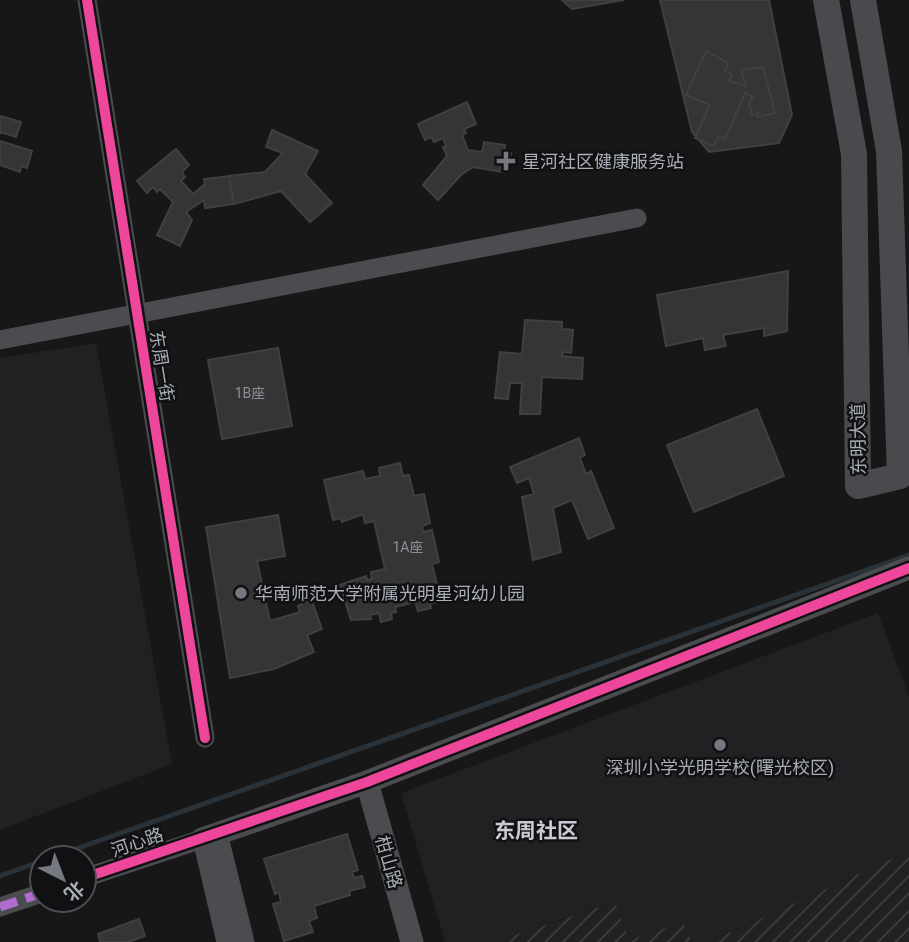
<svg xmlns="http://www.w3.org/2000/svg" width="909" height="942" viewBox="0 0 909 942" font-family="Roboto,'Noto Sans SC',sans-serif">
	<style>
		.built { fill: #212123 }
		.industrial { fill: url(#industrial-furrows) }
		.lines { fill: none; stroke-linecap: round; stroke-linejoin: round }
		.stream { stroke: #2a3239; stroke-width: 5 }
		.building { fill: #353536; stroke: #3f4043; stroke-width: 2 }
		.minor { stroke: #4b4c50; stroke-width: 19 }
		.tertiary { stroke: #4b4c50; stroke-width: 23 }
		.secondary { stroke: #4a4a4e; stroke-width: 26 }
		.quiet { stroke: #b06ccc; stroke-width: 9; stroke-dasharray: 18 9; stroke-linecap: butt }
		.cycleway-casing { stroke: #111113; stroke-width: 15 }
		.cycleway { stroke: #ed469a; stroke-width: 10 }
		.poi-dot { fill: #757880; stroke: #111113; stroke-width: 2.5 }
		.labels { text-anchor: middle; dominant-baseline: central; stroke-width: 5; stroke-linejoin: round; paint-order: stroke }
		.number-label { font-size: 14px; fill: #8b8f98 }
		.poi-label { font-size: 18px; fill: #a8adb8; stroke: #111113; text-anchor: start }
		.street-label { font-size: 18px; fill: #a8adb8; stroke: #111113 }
		.quarter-label { font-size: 21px; font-weight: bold; fill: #c9ccd4; stroke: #111113 }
	</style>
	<defs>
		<pattern id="industrial-furrows" width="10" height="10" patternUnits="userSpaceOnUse" patternTransform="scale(1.75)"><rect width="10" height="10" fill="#212123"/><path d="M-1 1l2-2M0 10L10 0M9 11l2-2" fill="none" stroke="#3e3f41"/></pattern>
	</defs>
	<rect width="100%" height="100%" fill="#171717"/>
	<path class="built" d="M96,343L172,764L0,830V358Z
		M878,613L909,696V851L709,942H692L683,922L629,940L614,902L494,942H445L401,793Z"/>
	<path class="industrial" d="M909,851V942H709Z
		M615,902L629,940L683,922L692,942H494Z"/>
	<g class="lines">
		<path class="stream" d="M50,858L909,555
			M0,876L42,861"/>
	</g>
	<path class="building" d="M562,0H624L572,9Z
		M660,0H769L792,115L779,143L709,152L692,132Z
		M706,51L728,63L725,71L732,75L729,81L746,86L741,70L763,67L775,113L758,117V113L752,115L749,103L753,97L745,93L725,139L718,136L714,146L695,138L710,105L686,95Z
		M467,102L476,124L464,129L466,133L462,135L468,150L482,152L484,142L505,145L504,152L511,153L509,166L504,165L503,172L473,167L461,175L438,200L423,185L447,156L443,147L446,146L443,138L434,142L431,137L425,140L418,124Z
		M0,116L21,122L16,137L1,132L0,134Z
		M272,130L318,151L305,174L332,203L310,222L281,191L234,204L229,176L265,172L283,153L266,147Z
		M0,141L32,151L27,168L21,166L20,172L0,165Z
		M176,149L189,165L182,172L185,177L181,181L193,194L205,184L204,179L229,176L234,204L205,208L204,200L186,212L192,220L180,246L157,235L173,202L160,189L157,192L153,187L147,193L137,181Z
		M788,271L787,331L764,336V328L723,335L726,346L705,350L703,338L666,346L657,295Z
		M525,320L562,322V329L573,330L571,353L562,352V356L583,358L582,379L542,377L540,414H520L522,383H510L508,399L495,398L500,352L522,354Z
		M278,348L292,426L222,439L208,360Z
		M757,409L784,476L694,512L667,445Z
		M579,438L585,455L580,458L586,474L591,471L614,528L588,539L572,500L553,508L561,552L533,560L522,497L534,494L529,478L517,483L510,467Z
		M400,463L403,476L409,475L414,496L424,494L430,523L422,526L423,532L432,530L439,562L432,564L438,589L446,587L449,599L430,604L431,608L418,611L415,602L395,607L396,612L391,613L392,619L381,622L379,613L370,615L371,619L351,620L340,585L366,576L367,580L372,579L371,572L385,569L374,521L365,523L363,514L342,522L341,518L333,520L324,480L363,471L365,479L380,476L379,468Z
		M278,515L285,556L257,561L270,621L300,612L298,606L311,599L322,629L307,635L314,652L274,669L230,678L206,527Z
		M347,834L358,870L352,872L354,878L362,876L365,887L349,891L350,895L314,906L317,918L309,921L313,932L284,941L273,904L281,902L279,892L275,894L264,859Z
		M139,919L145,936L128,942H100L98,934Z"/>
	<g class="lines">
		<path class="minor" d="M87,0L205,738
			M0,340L637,218
			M218,833L245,942
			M84,878L202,839L226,942
			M0,907L42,893"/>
		<path class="tertiary" d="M367,782L412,942
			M202,839L367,782L909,568"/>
		<path class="secondary" d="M826,0L854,154L858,486L900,476L889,151L863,0"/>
		<path class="quiet" d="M0,907L42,893"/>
		<g class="cycleway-casing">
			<path id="cycleway" d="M87,0L205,738
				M84,878L367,782L909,568"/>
		</g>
		<use href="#cycleway" class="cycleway"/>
	</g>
	<g class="poi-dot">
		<path d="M502.5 150.5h7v7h7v7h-7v7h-7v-7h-7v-7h7z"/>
		<circle cx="241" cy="593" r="7"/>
		<circle cx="720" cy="745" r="7"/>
	</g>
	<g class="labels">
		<g class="number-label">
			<text x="250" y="393">1B座</text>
			<text x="408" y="547">1A座</text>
		</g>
		<g class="poi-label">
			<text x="522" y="161">星河社区健康服务站</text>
			<text x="255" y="593">华南师范大学附属光明星河幼儿园</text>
			<text x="720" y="767" text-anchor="middle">深圳小学光明学校(曙光校区)</text>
		</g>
		<g class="street-label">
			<text transform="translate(162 366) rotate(81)">东周一街</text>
			<text transform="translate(858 439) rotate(-91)">东明大道</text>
			<text transform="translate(137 842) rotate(-19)">河心路</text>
			<text transform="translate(389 862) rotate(74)">柑山路</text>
		</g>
		<g class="quarter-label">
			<text x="536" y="831">东周社区</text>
		</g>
	</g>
	<g transform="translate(63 879) rotate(138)"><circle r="33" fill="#111113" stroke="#4d4f55" stroke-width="2"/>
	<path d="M0-5L12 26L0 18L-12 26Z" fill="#757880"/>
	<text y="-10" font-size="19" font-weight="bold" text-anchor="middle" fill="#a8adb8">北</text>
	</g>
</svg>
